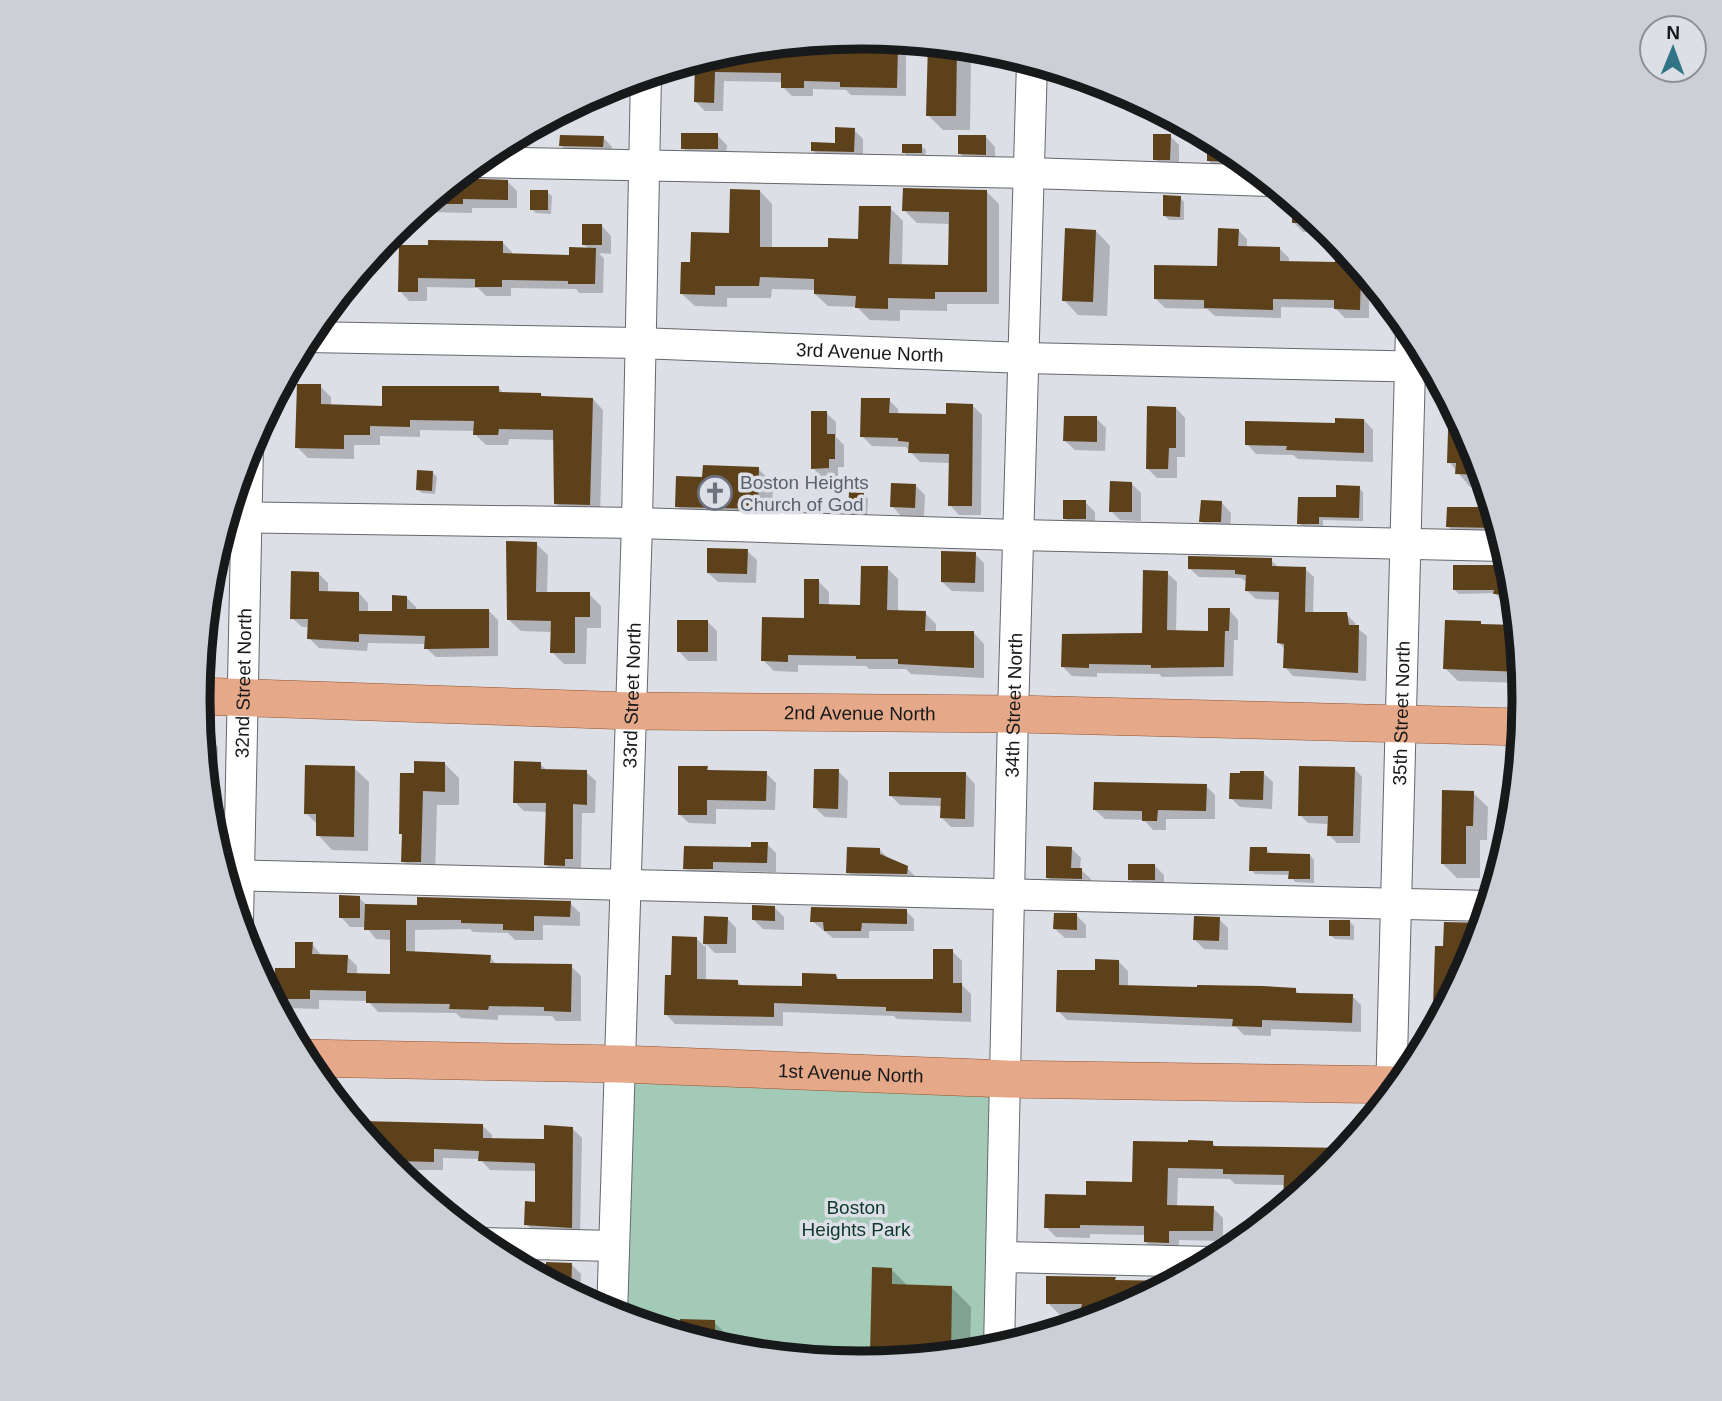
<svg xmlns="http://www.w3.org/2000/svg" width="1722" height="1401" viewBox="0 0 1722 1401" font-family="Arial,sans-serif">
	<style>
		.green { fill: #a2cab6 }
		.shadow { fill: #0003 }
		.building { fill: #5d411b }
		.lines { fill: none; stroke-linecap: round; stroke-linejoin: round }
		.minor-casing { stroke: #64676c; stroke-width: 32 }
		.major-casing { stroke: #92522f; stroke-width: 38 }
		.minor { stroke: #fff; stroke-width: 30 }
		.major { stroke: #e5a989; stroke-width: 37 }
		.labels { text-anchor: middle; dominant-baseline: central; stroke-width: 7; stroke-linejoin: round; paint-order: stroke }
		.street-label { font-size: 19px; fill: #18191b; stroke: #dcdfe6 }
		.worship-label { font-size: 19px; fill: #5b616d; stroke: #dcdfe6; text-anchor: start }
		.park-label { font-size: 19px; fill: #0c3929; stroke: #dcdfe6 }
		.rim { fill: none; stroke: #18191b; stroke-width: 9 }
	</style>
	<rect width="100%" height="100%" fill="#dcdfe6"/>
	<path class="green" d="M620,1064L1007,1079L990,1352L861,1364L731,1351L612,1315Z"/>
	<path class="shadow" d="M801,43L897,47L906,56V96L851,95L846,90L813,89V96H792L783,87V82L724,81L723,111H705L696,102L697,60L730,50L783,51V44Z
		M957,46L971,60L970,130H943L928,115Z
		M1082,77L1115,87L1127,94L1092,93L1082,83Z
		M1129,95L1153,108L1140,107Z
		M854,130L863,139V161L822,160L813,150L837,145Z
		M717,135L727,145L726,158L692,157L683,148Z
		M1170,136L1179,145V169L1164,168L1155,159Z
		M603,137L612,147V156L571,155L561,145Z
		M986,137L995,147V163H969L960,153Z
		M513,138V150L493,148Z
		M1209,144H1222L1251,166L1217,169L1209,161Z
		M921,146L926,150L925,157H908L904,152Z
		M454,180L508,182L517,191V208H472V213L427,212V222H403Z
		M760,191L772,204V249H830L859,241L890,208L903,221L902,266L950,267V224L917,223L904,210L986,191L999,204V304H947V311L900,310V321L870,320L857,307L828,306L815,294L816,290L772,289L771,298H727V307L695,306L682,294L692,264L731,235Z
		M547,192L552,196L551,214L536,213L531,209Z
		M1180,197L1184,202V220H1169L1165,216Z
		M1294,202L1321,223V232H1303L1293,222Z
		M602,226L611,236V254L599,253L604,259L603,293H579L576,289L511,288V296H486L478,288L427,287V301H409L400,291L401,246L502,242L512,252V255L570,256L589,249L583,244Z
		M1238,230L1247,239V248L1280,249L1289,258V263L1337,264V251H1347L1369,279V318H1345L1335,308L1281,307V318L1215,316L1207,309L1165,308L1156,299L1219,268Z
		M1096,231L1110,246L1107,316L1078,315L1064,300Z
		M320,386L331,397V406L383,407L499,388L504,394H540L544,398L593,399L603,410L600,515L567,514L556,504L555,440L509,439L508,445H486L475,434V431L420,430V437L380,436V445H354V459L308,458L297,447Z
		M889,400L898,409V415L947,416L972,405L982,415L981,515H959L950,505V463L920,462L906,447L872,446L862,436Z
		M1176,408L1185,418V457H1177V478H1157L1147,468Z
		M826,413L836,422V437L844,445V467H838V477H822L813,468Z
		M1096,418L1106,428L1105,451L1075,450L1065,441Z
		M1450,418H1459L1474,447L1487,487H1470L1449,462Z
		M1364,420L1373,430V462L1298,459L1293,455L1256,454L1247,444Z
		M758,469L773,483L772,523L692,521L677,506L704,479Z
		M432,472L437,477L435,494L422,493L417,489Z
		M1132,484L1141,493V521L1120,520L1111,511Z
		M915,485L925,495L924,516H901L892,506Z
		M1359,488L1363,492V521L1323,520V528L1303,527L1299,523Z
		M863,494L868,499L867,516H854L850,511Z
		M1085,502L1095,512V528L1074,527L1064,518Z
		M1222,503L1231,513L1230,531L1211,530L1201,521Z
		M1493,510L1500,532L1452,531L1448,526Z
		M536,544L548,555L547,594H589L601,606V628H587L586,664H564L552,652V632L521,631L509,620Z
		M747,551L757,560L756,583L718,582L708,573Z
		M975,554L984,563V592L952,591L942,582Z
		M1271,560L1279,568L1305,569L1314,577L1313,614H1346L1355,623L1356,627L1367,636L1366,681L1293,676L1285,667V649L1279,643L1280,600L1256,599L1247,591V582L1241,578L1199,577L1190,569Z
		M1510,565L1515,598H1499L1495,593L1459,594L1455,590V567Z
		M887,568L898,579V612L925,613L936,624V633H974L984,644V678L911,674L906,669H869L866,666L798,665V672L774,671L763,660L806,620L818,581L829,592V606L862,607Z
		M318,573L328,583V593H359L368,603V612L393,613L406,597L416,607V611H489L498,620V656L436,657L426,648V644L368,643L367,651L319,648L309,638V627H302L292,618Z
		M1167,573L1177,582L1176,632L1210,633L1229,610L1238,620V640H1234L1233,676L1162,677L1159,674L1097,673V677L1072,676L1063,667L1144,635Z
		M206,611L217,621L216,657L202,656Z
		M708,622L717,631V661H688L679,651Z
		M1480,623L1483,626H1517L1523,683L1458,681L1445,668Z
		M201,734H205L218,747L217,797H212V835Z
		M445,764L459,778V805H437L435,876H418L403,861V836L401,834L415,775Z
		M540,764L548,771L586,772L596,781L595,813H582L581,868H574L573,875L556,874L546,865L547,812L524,811L515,802Z
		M354,768L369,782L368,851L332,850L318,835V825L306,813Z
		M707,768L711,772L766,773L776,783L775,810L716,809V824L689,823L679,814Z
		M1355,769L1362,777L1360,843H1337L1329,835V824L1308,823L1300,815Z
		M838,771L848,781L847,818L825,817L815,808Z
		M1263,773L1273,782L1272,809L1240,807L1231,798Z
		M966,774L975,784L974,827H951L942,818V806L900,805L891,796Z
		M1206,786L1215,795V819H1166V830H1153L1144,820L1105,819L1095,810Z
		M1473,793L1488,807L1487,840H1480V878H1457L1442,863Z
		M767,844L776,853V872L722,871V878H694L685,868Z
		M1071,848L1081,858L1080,869L1091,879V887L1057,886L1047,877Z
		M879,849L888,858L907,868L915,876V882L856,880L848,872Z
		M1266,849L1271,853L1310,855L1314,860V883L1295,882L1290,875L1255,874L1251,870Z
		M1155,866L1164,875V889L1139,888L1130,879Z
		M359,898L368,906L570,903L580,913V926L543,925V940H515L508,933L473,932L470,929L415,930V953L490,957L497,965L571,966L581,976V1021H556L552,1016L498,1015V1020L461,1018L456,1013L378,1012L368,1001L319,1000V1009L286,1008L276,998L312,944L322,956H347L357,966V975L391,976L392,940L376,939L366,927H350L341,917Z
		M775,908L784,917V930L763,929L754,920Z
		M906,911L914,919V931H869V938H833L812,921Z
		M1076,915L1086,925V938H1065L1055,929Z
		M706,918H727L736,928V953H715L706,944V981L738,982L743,987L803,988L836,976L840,981L935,980L952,951L962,961V985L971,994V1022L897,1019L894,1016L783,1012V1026L675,1024L666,1014L672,976L697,939L705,947Z
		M1219,919L1228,928V950L1204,949L1195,940Z
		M1350,922L1354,926V940L1335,939L1330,935Z
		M1483,925L1474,955L1443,1014L1435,1006L1444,948Z
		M1119,962L1128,971V987L1295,990L1301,995L1352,996L1361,1005V1032L1271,1029V1036L1244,1035L1236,1027L1067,1020L1058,1011L1096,972Z
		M482,1125L492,1135V1139L545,1141L572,1128L582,1138L580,1236L536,1234L526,1224L537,1203V1171L490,1170L480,1159L443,1158V1170H408L398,1158L381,1157L361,1132Z
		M1212,1143L1218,1148L1346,1151L1330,1170L1311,1183V1186L1291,1202L1285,1197L1286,1185L1235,1184L1230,1179L1178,1178L1177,1207L1213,1208L1223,1218V1241L1179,1240V1253L1156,1252L1146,1242V1235L1090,1234V1238L1056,1237L1046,1227L1088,1197L1134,1183Z
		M1237,1233H1253L1237,1247Z
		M571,1264L581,1274L580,1299L542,1279H547Z
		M892,1270L908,1286L951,1287L971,1307L970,1354L880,1362L872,1354Z
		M1161,1283L1165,1287L1115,1314L1090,1321V1315H1060L1048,1303Z
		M714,1322L729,1337V1351L675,1334H681Z"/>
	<path class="building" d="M810,42L898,45L897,88L840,87V82L804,81V88H781V73L715,72L714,103L694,102L695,61L732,49H782V45Z
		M928,43L957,46L956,116H926Z
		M835,127L855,128L854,152L811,151V142L835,143Z
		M681,133H718V149H681Z
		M1153,134H1171L1170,160H1153Z
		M560,135L604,136L603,147L559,146Z
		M958,135H986V155L958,154Z
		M1207,142L1219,143L1230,149L1237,154V162L1207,161Z
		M902,144H922V153H902Z
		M456,178L508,180V200L463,199V204H425Z
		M903,188L987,190V292H935V299L888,298V309L855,308L856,296L814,294V279L760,277L759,286H715V295L680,294L681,262H690L691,232L729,233L730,189L760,190V247H828V238L858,239L859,206H891L889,264L948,265L949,212L902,211Z
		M530,190H548V210H530Z
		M1163,195L1181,196L1180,217L1163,216Z
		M1292,200L1303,209L1321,223H1292Z
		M582,224H602V245H582Z
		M1065,228L1096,230L1093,302L1062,301Z
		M1218,228L1239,229L1238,246L1280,247V261L1335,262V237L1361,269L1360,310L1334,309V300L1273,299V310L1204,308V300L1154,299V265L1217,266Z
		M428,240L503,241V253L569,255V247L596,248L595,284H568V281L502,280V287H475V279L418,278V292H398L399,245H428Z
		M297,384H321V404L382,406V386H499V392L541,393V396L593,398L590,505L554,504L553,430L499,429L498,435H473L474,421L410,420V427L370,426V435H344V449L295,448Z
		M861,398H890L889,413L946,414V403L973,404L972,506H948L949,454L908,453L909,442L898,441V438L860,437Z
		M1449,399L1474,447L1483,475L1455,474L1456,463H1447Z
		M1147,406L1176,407V448H1169L1168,469H1146Z
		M811,411H827V434H835V459H829V468L811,469Z
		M1064,416H1097V442L1063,441Z
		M1335,418L1364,419V453L1286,450L1287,446L1245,445V421L1335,423Z
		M703,465L759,467L758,509L675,507L676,476L702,477Z
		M417,470L433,471L432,491L416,490Z
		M1110,481L1132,482V512H1109Z
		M891,483L916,484L915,508L890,507Z
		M1336,485L1360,486L1359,518L1319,517V524H1297L1298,497H1336Z
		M849,492L864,493V513L848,512Z
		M1063,500H1086V519H1063Z
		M1201,500L1222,501L1221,522H1199Z
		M1447,507H1493L1499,528L1446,527Z
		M506,541L537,542L536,592H590V617H575V653H550L551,621L507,620Z
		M707,548L748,549L747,574L707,573Z
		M941,551L976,552L975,583L941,582Z
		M1188,556L1272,558V566L1306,567L1305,612H1347L1349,625H1359L1358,673L1283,668L1284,644L1277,643L1279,592L1245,591L1246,575L1235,574V570L1188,569Z
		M1509,562L1514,595L1493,594L1494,590H1453V565H1494V563Z
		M861,566H888L887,610L926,611L925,631H974V668L898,664V659H856V656L788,655V662L761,661L762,617L804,618V579H819V604L860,605Z
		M1143,570L1168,571L1167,630L1208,631V608H1230L1229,631H1225L1224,667L1151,668V665L1089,664V668L1061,667L1062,634L1142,633Z
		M291,571L319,572V591L359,592V611H392V595L407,596V609H489V648L424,649L425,636L359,634V642L307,639L308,619H290Z
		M677,620H708V652H677Z
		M1445,620L1481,621V624L1517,625L1522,672L1443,669Z
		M414,761L445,762V792L423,791L421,862H401L402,834H399L400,773H414Z
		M514,761L541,762V769L587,770V805L573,804V859H565V866L544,865L546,803H513Z
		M305,765L355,766L354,837L316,836V814H304Z
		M678,766H708L707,770L767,771L766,801L707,800V815H678Z
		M1299,766L1355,767L1353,836H1327L1328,816H1298Z
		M814,769H839L838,809L813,808Z
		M1240,771H1264L1263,800L1229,799L1230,773H1240Z
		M889,772H966L965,819L940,818L941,798L889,796Z
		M1094,782L1207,784L1206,811L1158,810L1157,821H1142V811L1093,810Z
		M1442,790L1474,791L1473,826H1466V864H1441Z
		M751,842H768L767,863L713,862V869H683L684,846L751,847Z
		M1046,846L1072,847L1071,868H1082V879L1046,878Z
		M847,847L880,848V854L908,866L907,874L846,873Z
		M1250,847H1267V853L1310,854V879H1288L1289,871H1249Z
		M1128,864H1155V880H1128Z
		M339,895L360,896V918H339Z
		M417,897L571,901L570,917L534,916V931L503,930V924L461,923V920H406V951L491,955L490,963L572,964L571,1012L544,1011V1007L489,1006L488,1010L449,1009L450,1004L366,1003V991L310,990V999H274L275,968H295V942H313L312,954L348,955L347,973L390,974V930H364L365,904L417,905Z
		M752,905L775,906V921L752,920Z
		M811,907L907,909V924L862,923L861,931H824L823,922H810Z
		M1054,913H1077V930L1053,929Z
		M704,916L728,917L727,944H703Z
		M1194,916L1220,917L1219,941L1193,940Z
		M1329,920H1350V936H1329Z
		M1444,922L1484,923L1476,948H1470L1469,964L1446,1007L1433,1006L1435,946H1443Z
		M672,936L697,937V979L738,980V985L802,986V973L836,974L837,979H933V949H953V983H962V1013L886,1011V1007L774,1003V1017L664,1015L665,975H671Z
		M1095,959L1119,960V985L1197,987V985L1263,986L1296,988V993L1353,994L1352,1023L1262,1020V1027L1232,1026L1233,1019L1056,1012L1057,970H1095Z
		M361,1121L483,1124V1138L544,1139V1125L573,1127L572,1228L524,1225L525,1201L535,1202V1164L534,1163L478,1161L479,1151L434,1149V1162L397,1161V1150L375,1149L361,1132Z
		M1188,1140L1213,1141V1146L1348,1148L1325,1174H1301V1194L1283,1208L1284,1175L1223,1174V1169L1168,1168L1167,1205L1214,1206L1213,1231H1169V1243L1144,1242V1226L1080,1225V1228H1044L1045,1194L1086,1195V1181L1132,1182L1133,1141L1188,1142Z
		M546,1262L572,1263L571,1295L546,1281Z
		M872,1267L892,1268V1284L952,1286L951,1355H870Z
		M1046,1276L1116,1277L1115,1280L1176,1281L1124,1309L1081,1308L1082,1304H1046Z
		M680,1319L715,1320V1346L679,1336Z"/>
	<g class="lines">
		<g class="minor-casing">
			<g id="minor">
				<path d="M476,162L1029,173L1270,181"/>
				<path id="s1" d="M306,337L639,343L1023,358L1432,367"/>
				<path d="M226,517L637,523L1018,535L1504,546"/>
				<path d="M224,875L1489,906"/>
				<path id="s2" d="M238,921L248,445"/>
				<path id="s3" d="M1391,1096L1411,329"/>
				<path d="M481,1243L614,1246"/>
				<path d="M1002,1257L1211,1262"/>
				<path id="s4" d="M612,1315L637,523L646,75"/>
				<path id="s5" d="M999,1349L1013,714L1032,62"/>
			</g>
		</g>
		<g class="major-casing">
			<g id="major">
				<path id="s6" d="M198,696L631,711L1013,714L1522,727"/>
				<path id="s7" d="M303,1058L620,1064L1007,1079L1400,1085"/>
			</g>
		</g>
		<use href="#minor" class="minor"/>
		<use href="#major" class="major"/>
	</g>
	<defs>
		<g id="church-ring" transform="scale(1.75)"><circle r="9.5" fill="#dcdfe6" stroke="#6b7280" stroke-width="1.5"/><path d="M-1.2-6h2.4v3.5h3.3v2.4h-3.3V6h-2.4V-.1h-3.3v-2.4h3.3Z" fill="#6b7280"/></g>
	</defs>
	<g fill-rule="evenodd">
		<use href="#church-ring" x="715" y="493"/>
	</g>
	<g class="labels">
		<g class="street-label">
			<text stroke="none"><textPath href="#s1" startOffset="564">3rd Avenue North</textPath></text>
			<text stroke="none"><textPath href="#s2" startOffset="238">32nd Street North</textPath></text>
			<text stroke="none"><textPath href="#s4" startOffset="620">33rd Street North</textPath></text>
			<text stroke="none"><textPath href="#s5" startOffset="644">34th Street North</textPath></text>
			<text stroke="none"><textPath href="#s6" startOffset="662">2nd Avenue North</textPath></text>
			<text stroke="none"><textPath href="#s3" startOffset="383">35th Street North</textPath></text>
			<text stroke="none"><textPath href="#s7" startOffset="548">1st Avenue North</textPath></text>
		</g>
		<g class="worship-label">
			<text x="740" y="482">Boston Heights<tspan x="740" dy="22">Church of God</tspan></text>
		</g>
		<g class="park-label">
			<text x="856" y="1207">Boston<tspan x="856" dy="22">Heights Park</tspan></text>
		</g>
	</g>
	<path d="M0 0H1722V1401H0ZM210 700a651 651 0 1 1 1302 0a651 651 0 1 1-1302 0Z" fill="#cccfd6" fill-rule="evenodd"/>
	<path class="rim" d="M210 700a651 651 0 1 1 1302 0a651 651 0 1 1-1302 0Z"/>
	<g transform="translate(1673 49) rotate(1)"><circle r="33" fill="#dcdfe6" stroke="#8e9095" stroke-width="2"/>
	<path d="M0-5L12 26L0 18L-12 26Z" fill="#317485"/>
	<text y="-10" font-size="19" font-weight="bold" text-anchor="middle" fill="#18191b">N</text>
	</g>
</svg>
